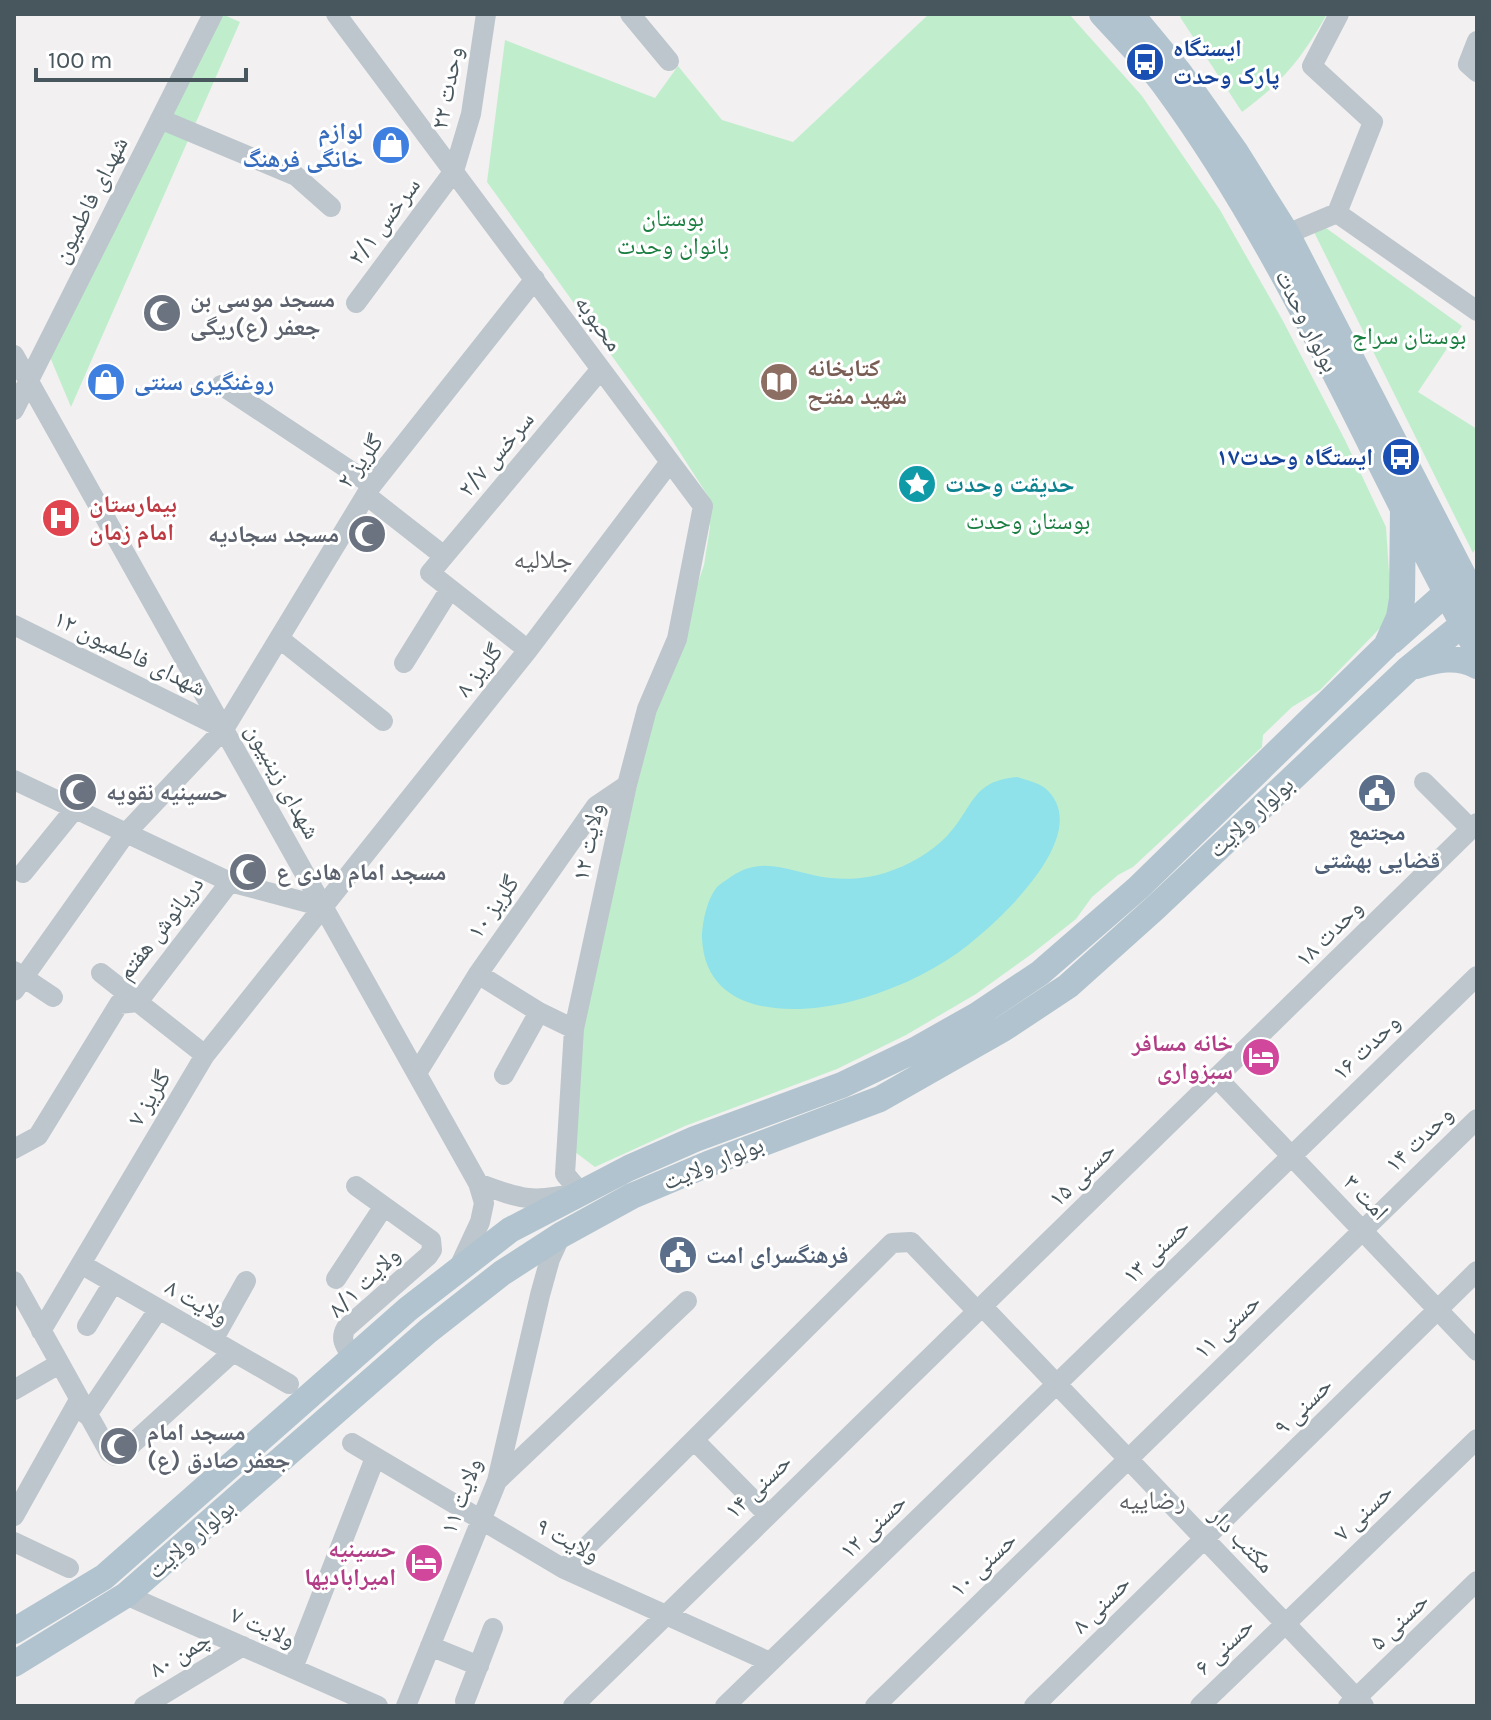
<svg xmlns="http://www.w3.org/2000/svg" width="1491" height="1720" viewBox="0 0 1491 1720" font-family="Karla,'Noto Naskh Arabic',sans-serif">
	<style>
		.green { fill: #c0eecd }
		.water { fill: #8fe1ea }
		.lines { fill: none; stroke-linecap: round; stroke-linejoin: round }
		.minor { stroke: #bcc6cc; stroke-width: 20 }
		.major { stroke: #b1c3ce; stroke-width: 26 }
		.labels { text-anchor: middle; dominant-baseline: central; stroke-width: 6; stroke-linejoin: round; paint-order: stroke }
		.transit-label { font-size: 24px; font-weight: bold; fill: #164399; stroke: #fff; text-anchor: start }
		.street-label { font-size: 24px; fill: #48565d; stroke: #fff }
		.shop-label { font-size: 24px; font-weight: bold; fill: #366cbe; stroke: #fff; text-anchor: end }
		.park-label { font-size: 24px; fill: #1a7e40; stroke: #fff }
		.worship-label { font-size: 24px; font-weight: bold; fill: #5b616d; stroke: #fff; text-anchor: start }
		.education-label { font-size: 24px; font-weight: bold; fill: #785e54; stroke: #fff; text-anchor: start }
		.culture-label { font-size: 24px; font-weight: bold; fill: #0d838f; stroke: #fff; text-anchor: start }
		.health-label { font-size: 24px; font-weight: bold; fill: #be3a42; stroke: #fff; text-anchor: start }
		.service-label { font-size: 24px; font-weight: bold; fill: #4e5e75; stroke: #fff }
		.hotel-label { font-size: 24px; font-weight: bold; fill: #b23c85; stroke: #fff; text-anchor: end }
		.neighbourhood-label { font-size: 26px; fill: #5d6165; stroke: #fff }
	</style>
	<rect width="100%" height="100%" fill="#f2f0f0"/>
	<path class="green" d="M222,14L240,22L71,407L50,357Z
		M929,14H1069L1142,96L1220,210L1283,321L1345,440L1386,527L1391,602L1383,625L1320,690L1292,707L1263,735L1262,747L1133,867L1118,875L1092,897L1076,919L1033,953L976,994L906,1035L837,1069L685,1126L595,1167L571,1149L585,996L657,705L704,565L710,527L708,496L670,437L487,182L505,40L655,98L678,66L722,120L793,142Z
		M1183,14H1327C1302,58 1283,82 1242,112L1180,17Z
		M1326,228L1462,326L1418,392L1477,429V546L1473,553L1313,230Z"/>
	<path class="water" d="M1017,777C1026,780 1037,782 1045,788C1098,834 994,926 959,952C927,975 888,992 849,1002C792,1016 705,1016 702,938C702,923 707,899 717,887C721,883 728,879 732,876C766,853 796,875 831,878C848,880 869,878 885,873C909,865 929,854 947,836C974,807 971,781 1017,777Z"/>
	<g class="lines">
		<path class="minor" d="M336,14L703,506L677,639L647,709L627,785L574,1029L565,1174L580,1192C534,1203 522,1200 478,1183
			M630,14L669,61
			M1477,41L1468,64L1477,72
			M160,119L296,176L331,207
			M1337,213L1373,122L1312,66L1339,14
			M1287,234L1337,213L1477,311
			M356,303L454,171L471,114L486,14
			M14,355L478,1183L484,1203L480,1222L460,1265
			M221,385L372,485
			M14,410L213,14
			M366,495L444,556
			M14,625L224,729
			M280,639L383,721
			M528,650L430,573L601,369
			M404,663L450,589
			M14,780L230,882L324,907
			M1424,782L1471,829
			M23,873L74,810
			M14,971L53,997
			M101,973L205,1055
			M478,974L539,1012L574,1029
			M14,991L126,833L224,729L372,485L535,279
			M417,1073L478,974L596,806L627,785
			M504,1075L539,1012
			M1218,1079L1477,1351
			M14,1149L38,1136L119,1004L138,1002L230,882
			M81,1264L289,1384
			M336,1279L384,1206
			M14,1281L109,1452L115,1456L120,1455L233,1352
			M982,1306L1364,1706
			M87,1326L113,1283
			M41,1331L205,1055L528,650L670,462
			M213,1340L246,1281
			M353,1358C346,1347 339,1340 346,1328L428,1256L432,1250L431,1240L356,1186
			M14,1390L59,1364
			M87,1415L158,1310
			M694,1440L767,1514
			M352,1443L564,1569L770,1662
			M497,1481L687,1301
			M14,1516L79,1400
			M14,1542L69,1568
			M564,1569L892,1243L911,1242L977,1311
			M126,1595L378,1706
			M430,1646L479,1666
			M293,1668L375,1458
			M465,1701L493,1628
			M144,1706L243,1646
			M406,1706L497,1481L540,1295L550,1259L561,1235
			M573,1706L1477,823
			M725,1706L1477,976
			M875,1706L1477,1119
			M1034,1706L1477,1271
			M1200,1706L1477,1439
			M1348,1706L1477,1581"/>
		<path class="major" d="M1102,14C1123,37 1147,61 1166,87C1293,261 1373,463 1477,650
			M1131,14L1179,72L1235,151L1287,234L1477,602
			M1392,641L1446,593L1463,590
			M1416,666C1436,660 1457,655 1477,666
			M14,1631L104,1577L408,1309L510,1230L629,1168L695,1139L842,1085L915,1050L977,1015L1040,973L1138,888L1386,646L1399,617L1402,599L1403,509
			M14,1664L126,1595L428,1331L502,1273L561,1235L632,1196L708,1164L880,1099L1003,1029L1068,986L1155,908L1409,668L1463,624L1469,588"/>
	</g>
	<defs>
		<g id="bus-disc" transform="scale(2)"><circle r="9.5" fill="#1a4fb4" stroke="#fff"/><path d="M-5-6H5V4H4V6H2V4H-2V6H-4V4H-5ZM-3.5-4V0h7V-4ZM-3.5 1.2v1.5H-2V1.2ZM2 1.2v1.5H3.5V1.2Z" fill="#fff"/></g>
		<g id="shop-disc" transform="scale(2)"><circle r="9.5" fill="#3f7fe0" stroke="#fff"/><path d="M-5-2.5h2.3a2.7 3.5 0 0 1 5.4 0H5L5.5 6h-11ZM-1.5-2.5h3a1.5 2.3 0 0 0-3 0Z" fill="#fff"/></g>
		<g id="mosque-disc" transform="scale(2)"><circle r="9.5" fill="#6b7280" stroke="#fff"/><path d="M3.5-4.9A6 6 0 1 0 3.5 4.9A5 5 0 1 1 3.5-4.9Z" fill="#fff"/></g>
		<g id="library-disc" transform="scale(2)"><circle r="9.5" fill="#8d6e63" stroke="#fff"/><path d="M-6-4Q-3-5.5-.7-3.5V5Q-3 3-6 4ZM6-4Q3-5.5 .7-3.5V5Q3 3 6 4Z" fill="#fff"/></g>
		<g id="sight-disc" transform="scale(2)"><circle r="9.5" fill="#0f9aa8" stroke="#fff"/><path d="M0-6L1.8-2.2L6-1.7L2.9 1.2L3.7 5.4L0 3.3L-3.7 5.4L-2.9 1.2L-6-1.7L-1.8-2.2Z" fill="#fff"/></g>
		<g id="hospital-disc" transform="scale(2)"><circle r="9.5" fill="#e0444e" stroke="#fff"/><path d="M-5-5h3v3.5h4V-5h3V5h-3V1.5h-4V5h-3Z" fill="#fff"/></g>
		<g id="civic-disc" transform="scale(2)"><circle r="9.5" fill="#5c6f8a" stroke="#fff"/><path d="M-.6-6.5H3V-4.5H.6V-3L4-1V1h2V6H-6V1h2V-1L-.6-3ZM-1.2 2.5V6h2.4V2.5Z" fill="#fff"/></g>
		<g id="hotel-disc" transform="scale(2)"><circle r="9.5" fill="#d1479c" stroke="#fff"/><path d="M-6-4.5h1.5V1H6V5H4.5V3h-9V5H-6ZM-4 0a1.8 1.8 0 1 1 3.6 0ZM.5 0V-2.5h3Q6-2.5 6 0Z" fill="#fff"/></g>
	</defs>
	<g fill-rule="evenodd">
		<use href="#bus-disc" x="1145" y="62"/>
		<use href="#shop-disc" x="391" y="145"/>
		<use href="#mosque-disc" x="162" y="313"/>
		<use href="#shop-disc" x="106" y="382"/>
		<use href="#library-disc" x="779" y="382"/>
		<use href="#bus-disc" x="1401" y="457"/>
		<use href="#sight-disc" x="917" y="484"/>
		<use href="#hospital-disc" x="61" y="518"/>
		<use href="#mosque-disc" x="367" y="534"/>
		<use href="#mosque-disc" x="78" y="792"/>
		<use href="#civic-disc" x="1377" y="793"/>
		<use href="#mosque-disc" x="248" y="872"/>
		<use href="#hotel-disc" x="1261" y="1057"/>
		<use href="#civic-disc" x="678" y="1255"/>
		<use href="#mosque-disc" x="119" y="1446"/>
		<use href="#hotel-disc" x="424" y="1563"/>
	</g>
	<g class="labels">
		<g class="transit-label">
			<text x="1173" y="48">ایستگاه<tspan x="1173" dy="28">پارک وحدت</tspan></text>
			<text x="1373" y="457" text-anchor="end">ایستگاه وحدت۱۷</text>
		</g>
		<g class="street-label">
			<text transform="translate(447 88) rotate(-79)">وحدت ۲۲</text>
			<text transform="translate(90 200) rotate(-63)">شهدای فاطمیون</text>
			<text transform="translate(384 221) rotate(-53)">سرخس ۲/۱</text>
			<text transform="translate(1307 321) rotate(63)">بولوار وحدت</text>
			<text transform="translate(599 323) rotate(54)">محبوبه</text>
			<text transform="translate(496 454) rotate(-50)">سرخس ۲/۷</text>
			<text transform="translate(360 461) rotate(-54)">گلریز ۲</text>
			<text transform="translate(130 653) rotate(26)">شهدای فاطمیون ۱۲</text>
			<text transform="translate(479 670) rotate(-52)">گلریز ۸</text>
			<text transform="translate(283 781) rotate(61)">شهدای زینبیون</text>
			<text transform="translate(1251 817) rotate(-43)">بولوار ولایت</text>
			<text transform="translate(588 842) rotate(-78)">ولایت ۱۲</text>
			<text transform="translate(493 907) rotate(-55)">گلریز ۱۰</text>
			<text transform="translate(160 928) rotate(-52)">دریانوش هفتم</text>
			<text transform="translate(1329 933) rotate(-45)">وحدت ۱۸</text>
			<text transform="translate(1366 1047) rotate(-44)">وحدت ۱۶</text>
			<text transform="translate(149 1098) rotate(-59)">گلریز ۷</text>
			<text transform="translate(1419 1139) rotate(-44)">وحدت ۱۴</text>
			<text transform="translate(713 1163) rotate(-22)">بولوار ولایت</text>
			<text transform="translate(1082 1174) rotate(-44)">حسنی ۱۵</text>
			<text transform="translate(1366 1197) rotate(46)">امت ۳</text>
			<text transform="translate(1156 1251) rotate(-44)">حسنی ۱۳</text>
			<text transform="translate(364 1282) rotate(-44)">ولایت ۸/۱</text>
			<text transform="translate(197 1302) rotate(30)">ولایت ۸</text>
			<text transform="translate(1227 1326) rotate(-44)">حسنی ۱۱</text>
			<text transform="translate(1303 1406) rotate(-45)">حسنی ۹</text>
			<text transform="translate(758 1486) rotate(-44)">حسنی ۱۴</text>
			<text transform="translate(461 1496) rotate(-70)">ولایت ۱۱</text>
			<text transform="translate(1363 1512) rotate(-44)">حسنی ۷</text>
			<text transform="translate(873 1526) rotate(-44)">حسنی ۱۲</text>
			<text transform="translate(191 1539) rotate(-41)">بولوار ولایت</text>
			<text transform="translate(568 1540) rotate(28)">ولایت ۹</text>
			<text transform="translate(1242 1540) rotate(46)">مکتب دار</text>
			<text transform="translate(983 1564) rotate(-44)">حسنی ۱۰</text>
			<text transform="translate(1101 1604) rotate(-45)">حسنی ۸</text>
			<text transform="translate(1399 1621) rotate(-44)">حسنی ۵</text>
			<text transform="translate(263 1627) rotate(24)">ولایت ۷</text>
			<text transform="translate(1224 1646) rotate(-44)">حسنی ۶</text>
			<text transform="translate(180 1654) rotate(-31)">چمن ۸۰</text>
		</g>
		<g class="shop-label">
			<text x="363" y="131">لوازم<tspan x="363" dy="28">خانگی فرهنگ</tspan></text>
			<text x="134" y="382" text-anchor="start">روغنگیری سنتی</text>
		</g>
		<g class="park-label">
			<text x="673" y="218">بوستان<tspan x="673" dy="28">بانوان وحدت</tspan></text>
			<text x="1409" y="336">بوستان سراج</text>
			<text x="1028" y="521">بوستان وحدت</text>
		</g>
		<g class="worship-label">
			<text x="190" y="299">مسجد موسی بن<tspan x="190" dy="28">جعفر (ع)ریگی</tspan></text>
			<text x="339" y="534" text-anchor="end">مسجد سجادیه</text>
			<text x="106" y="792">حسینیه نقویه</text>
			<text x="276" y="872">مسجد امام هادی ع</text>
			<text x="147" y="1432">مسجد امام<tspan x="147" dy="28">جعفر صادق (ع)</tspan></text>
		</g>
		<g class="education-label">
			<text x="807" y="368">کتابخانه<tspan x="807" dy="28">شهید مفتح</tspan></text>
		</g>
		<g class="culture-label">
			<text x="945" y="484">حدیقت وحدت</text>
		</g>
		<g class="health-label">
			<text x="89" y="504">بیمارستان<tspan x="89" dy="28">امام زمان</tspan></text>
		</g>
		<g class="service-label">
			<text x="1377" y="832">مجتمع<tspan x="1377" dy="28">قضایی بهشتی</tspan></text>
			<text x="706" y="1255" text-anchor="start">فرهنگسرای امت</text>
		</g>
		<g class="hotel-label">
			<text x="1233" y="1043">خانه مسافر<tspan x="1233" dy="28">سبزواری</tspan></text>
			<text x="396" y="1549">حسینیه<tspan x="396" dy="28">امیرابادیها</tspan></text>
		</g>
		<g class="neighbourhood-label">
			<text x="543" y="559">جلالیه</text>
			<text x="1152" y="1500">رضاییه</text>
		</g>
	</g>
	<rect width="1491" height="1720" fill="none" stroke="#48565d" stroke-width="32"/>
	<path d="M36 68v12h210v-12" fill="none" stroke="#48565d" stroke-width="4"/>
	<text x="48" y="68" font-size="24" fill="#48565d" stroke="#ffffff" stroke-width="6" paint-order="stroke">100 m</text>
</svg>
